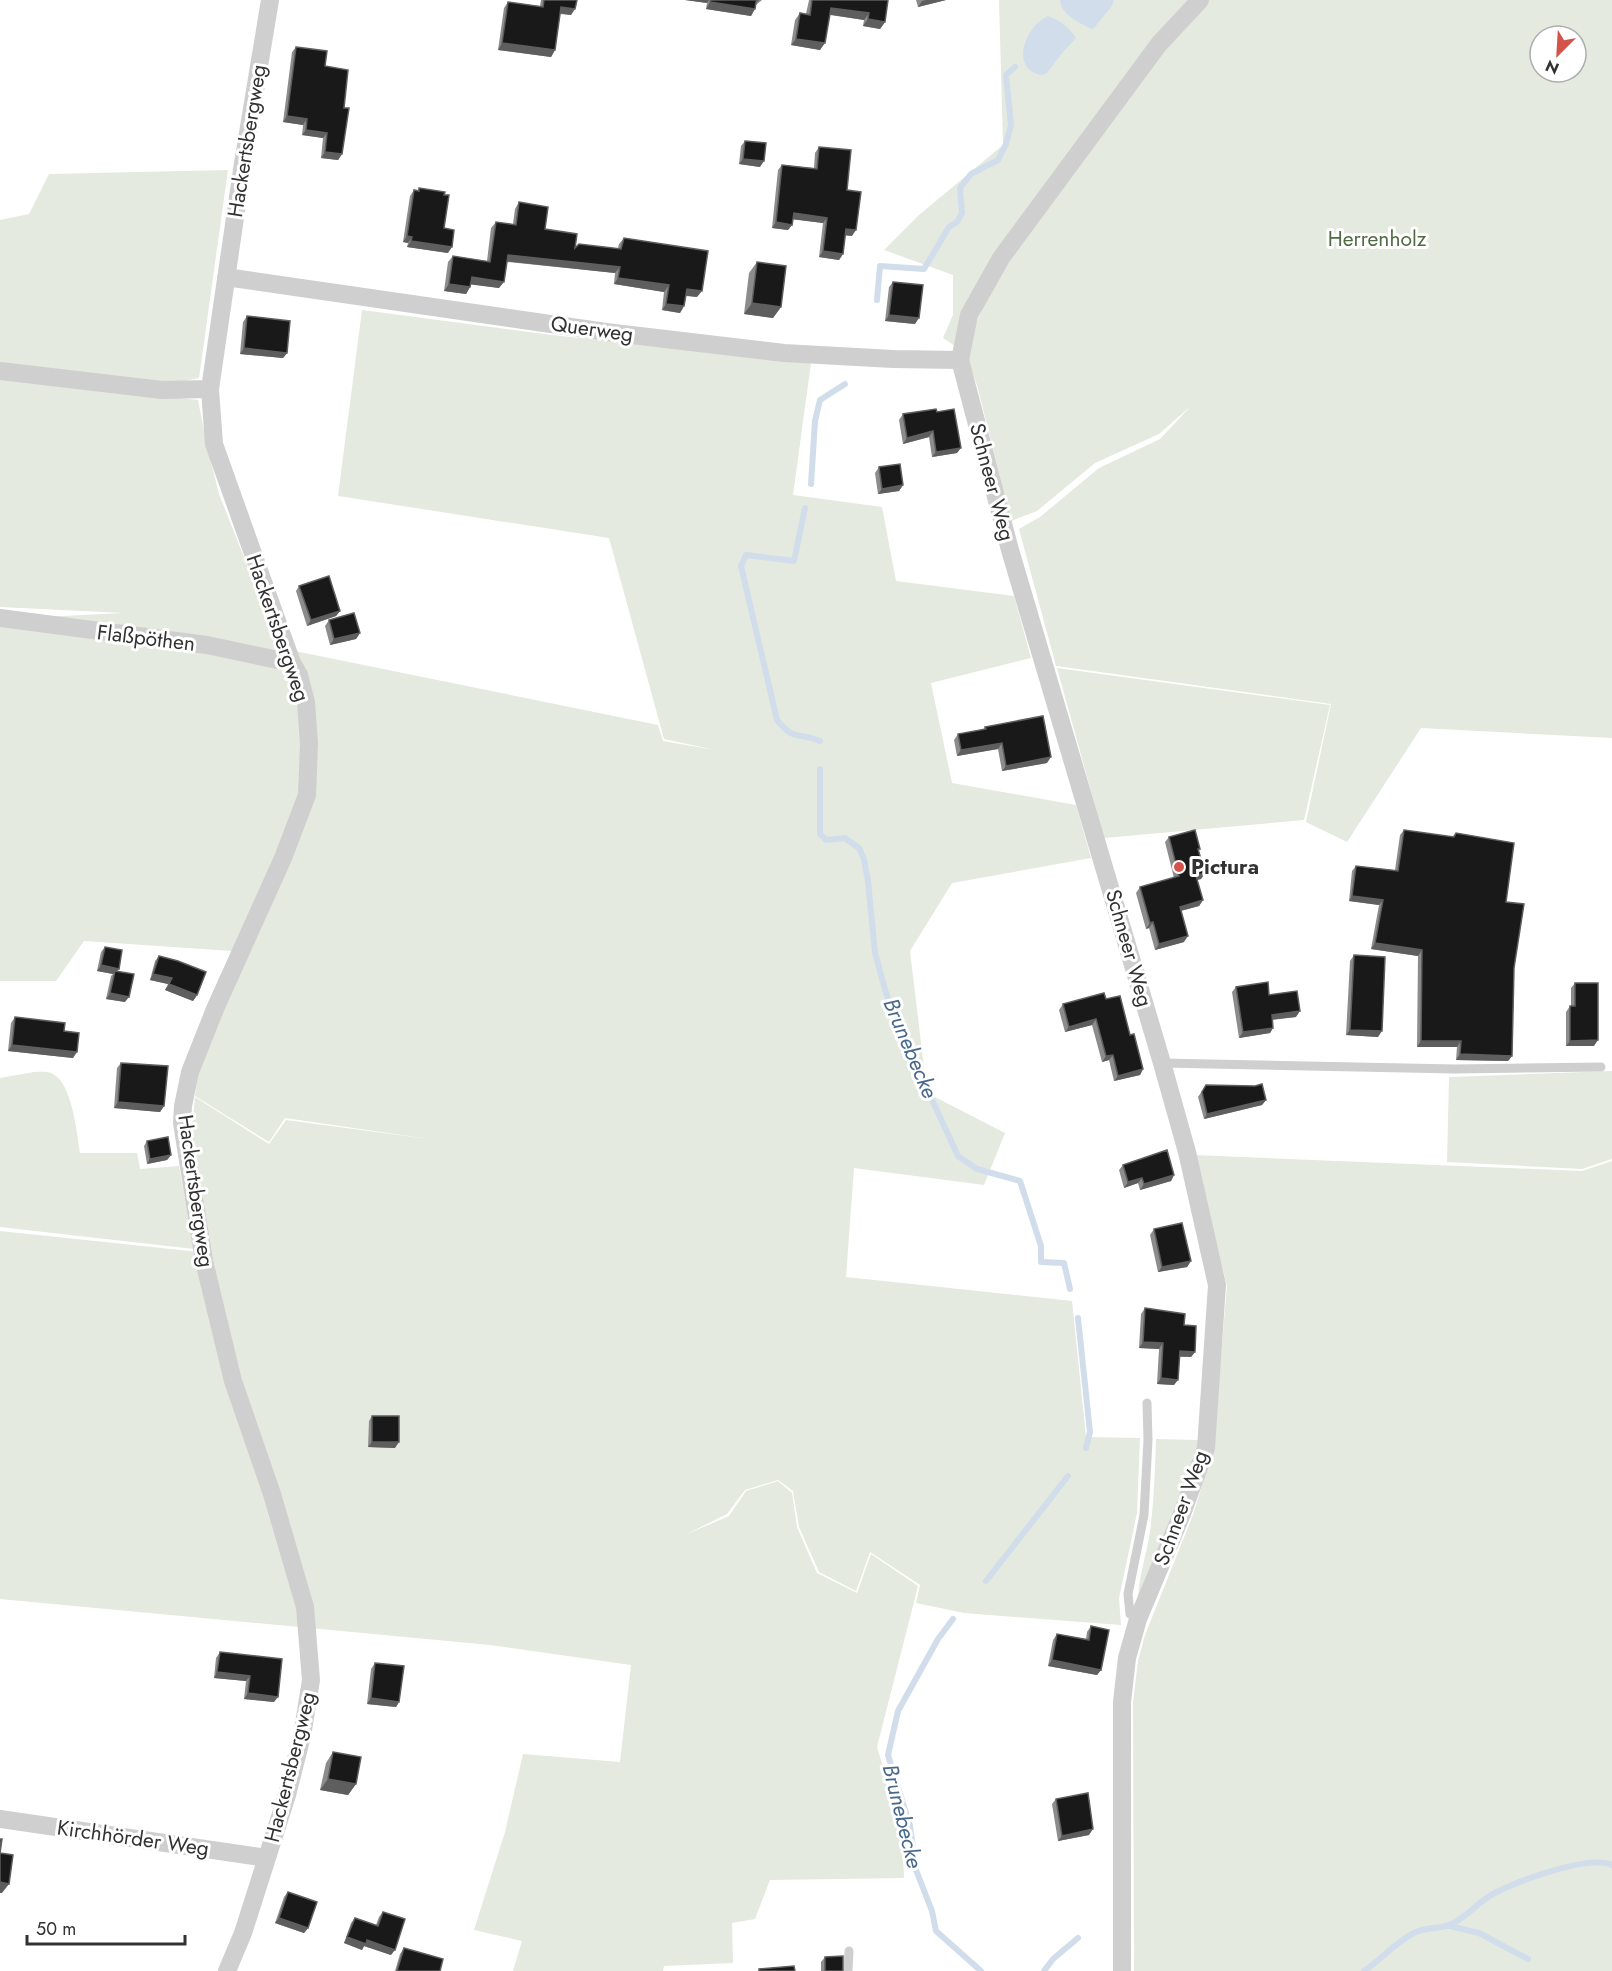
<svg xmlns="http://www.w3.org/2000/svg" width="1612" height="1971" viewBox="0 0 1612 1971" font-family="Jost,sans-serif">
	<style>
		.green { fill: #e4eadf; fill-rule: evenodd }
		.water { fill: #d1ddea }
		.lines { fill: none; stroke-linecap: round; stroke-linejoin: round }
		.stream { stroke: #d1ddea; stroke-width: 6 }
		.service { stroke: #cfcfcf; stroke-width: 9 }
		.minor { stroke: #cfcfcf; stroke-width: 18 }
		.wall { fill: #8c8c8c }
		.shaded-wall { fill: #5e5e5e }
		.building { fill: #191919; stroke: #5e5e5e; stroke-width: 1.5 }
		.poi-dot { fill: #d4524a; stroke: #fff; stroke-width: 2 }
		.labels { text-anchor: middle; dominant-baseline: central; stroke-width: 6; stroke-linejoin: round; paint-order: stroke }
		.street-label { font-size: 21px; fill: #323232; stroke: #fff }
		.park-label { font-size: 21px; fill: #506a43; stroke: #fff }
		.poi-label { font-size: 21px; font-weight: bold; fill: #323232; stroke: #fff; text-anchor: start }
		.water-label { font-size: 22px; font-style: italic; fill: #48698d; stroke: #fff }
	</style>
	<rect width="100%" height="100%" fill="#fff"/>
	<path class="green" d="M999,0H1612V738L1421,728L1347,842L1306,822L1331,704L1056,666L1019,529L1040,517L1099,468L1160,439L1191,406L1159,434L1095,463L1037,511L1011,521L977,385L964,352L943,338L953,315V275L884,250L919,215L1003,145ZM1540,36H1576V72H1540ZM1007,253L975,326L1001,258Z
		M228,170L199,378L159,386L0,364V220L29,214L49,174Z
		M362,310L552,335L811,363L793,495L882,507L896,581L1014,596L1031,658L931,683L952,783L1076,805L1091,858L952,883L910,951L927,1093L1005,1133L984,1185L854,1168L846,1277L1072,1301L1086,1437L1140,1438L1137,1513L1119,1598L1121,1625L964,1613L916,1603L920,1585L870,1552L856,1591L819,1572L799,1527L793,1491L778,1480L745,1490L727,1514L685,1535L729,1516L746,1491L778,1481L792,1493L797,1527L817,1573L857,1593L871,1554L918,1586L877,1747L902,1829L904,1878L770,1880L755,1919L732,1923L733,1963L664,1966L663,1971H513L522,1941L474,1930L505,1832L523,1754L620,1762L631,1665L490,1645L0,1599V1231L209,1253L192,1127L195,1097L269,1144L286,1120L436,1140L285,1118L269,1142L195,1096L198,1072L247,952L84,941L56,981H0V619L124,613L0,607V378L198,400L207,446L219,494L280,648L658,725L663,741L715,750L664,739L609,538L338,496Z
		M1057,668L1330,705L1304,820L1104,838Z
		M1612,1071V1159L1582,1169L1447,1162L1449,1077Z
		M34,1072C41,1072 48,1071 53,1074C72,1083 77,1134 80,1153H137L140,1169L179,1166L194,1249L0,1227V1078Z
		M1194,1155L1582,1171L1612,1161V1971H1134L1133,1702L1138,1661L1145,1635L1193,1515L1213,1449L1227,1286Z
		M1156,1439L1199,1440L1198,1453L1138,1606C1137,1582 1146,1557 1150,1532C1154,1502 1155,1470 1156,1439Z"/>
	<path class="water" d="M1114,0L1112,6L1094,28L1091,29C1079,22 1061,15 1060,0Z
		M1048,16C1061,21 1069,27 1076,38L1062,53L1047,73L1042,75C1008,70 1026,25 1048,16Z"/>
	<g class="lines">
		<path class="stream" d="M877,300L880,266L924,269L949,227L957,222L962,213L960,188L971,174L998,160L1006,144L1011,125L1006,75L1015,67
			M811,484L815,421L820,400L845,384
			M805,508L794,561L746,555L741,566L777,720C796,743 798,731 820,741
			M820,769V834L826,840L845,838L859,848L864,859L868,881L875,953L886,993L898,1026L958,1156L977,1169L1020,1181L1041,1246V1262L1064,1263L1070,1289
			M1078,1318L1090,1432L1086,1448
			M986,1581L1068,1476
			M953,1619L938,1639L898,1711L888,1755L910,1826L916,1870L932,1911L936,1931L981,1971
			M1450,1926L1479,1933L1528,1959
			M1044,1971L1053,1959L1078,1938
			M1364,1971C1382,1959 1396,1941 1416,1932C1427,1927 1441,1929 1452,1924C1467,1917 1478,1902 1493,1894C1516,1882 1588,1854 1612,1865"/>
		<path class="service" d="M1162,1063L1455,1069L1601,1067
			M1138,1619L1130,1614L1128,1594L1144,1515L1148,1440L1147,1403
			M848,1971L849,1951"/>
		<path class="minor" d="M226,277L606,332L784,353L893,359L960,360
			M0,371L162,390L210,389
			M0,618L207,645L292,663
			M0,1819L267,1858
			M227,1971L243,1933L287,1795L302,1736L311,1680L305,1607L272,1494L233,1381L204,1261L182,1123L183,1106L190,1072L215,1009L283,858L307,795L309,744L306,702L299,675L292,663L214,444L210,389L243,163L270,0
			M1122,1971V1702L1127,1658L1138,1619L1182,1514L1206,1448L1217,1285L1187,1152L1162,1063L1010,550L960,360L969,315L1001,258L1159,44L1200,0"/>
	</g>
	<path class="wall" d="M541,0H577L571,15L560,14L555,50L551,57L498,50L504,8L508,2L540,6Z
		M685,0H762L756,5L751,16L706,9L707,3Z
		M809,0H888L885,22L880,29L863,26L864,20L830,15L820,50L791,45L795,20L800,13L806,14Z
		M916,0H946L918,7Z
		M296,47L325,66L344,108L342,154L338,160L321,158L323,138L302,135L303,125L283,122L292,52Z
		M745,141L760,167L739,164L741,146Z
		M819,147L847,190L852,236L845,235L843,254L839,260L819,257L823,223L793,219L792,225L788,230L772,228L778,170L782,165L814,168L815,153Z
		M419,188L444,228L448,253L407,247L408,243L403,242L410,196L414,190L418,191Z
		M519,202L545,229L575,248H618L619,244L624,238L697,297L686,296L684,306L680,313L662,310L664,292L614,284L615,273L507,262L499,288L471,284L470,287L466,294L444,291L448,262L453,256L487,261L491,228L496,222L513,224L515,209Z
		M757,262L781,307L773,318L744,314L749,273Z
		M893,282L915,324L885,321L889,287Z
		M247,316L287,353L283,358L240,354L243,322Z
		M937,412L957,453L932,457L929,437L903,444L899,420L903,414Z
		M879,467L903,485L899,491L878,494L875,473Z
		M299,586L340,611L336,616L307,626L296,591Z
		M329,620L360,633L356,639L330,645L325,626Z
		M985,727L1047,763L1002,771L998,749L957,756L954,740L958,734L983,730Z
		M1404,830L1452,837L1456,833L1506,902L1514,968L1512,1056L1508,1061L1456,1060L1457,1047H1417L1418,956L1371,949L1379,905L1349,901L1352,871L1356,866L1395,870L1400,835Z
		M1169,837L1200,849L1198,851L1205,873L1201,879L1197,880L1203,900L1199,906L1181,911L1184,942L1155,950L1149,928L1146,929L1136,893L1140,887L1174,878L1165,842Z
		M105,947L117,971L125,1002L106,999L111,976L113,974L97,971L101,952Z
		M1354,955L1378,1037L1346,1035L1350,961Z
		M159,956L197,995L193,1001L165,990L168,984L150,980L155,961Z
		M1575,983L1594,1046H1566V1012L1570,1006H1571V988Z
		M1236,987L1269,995L1296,1017L1272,1020L1273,1028L1270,1033L1239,1038L1232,992Z
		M1106,999L1130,1035L1143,1069L1140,1075L1114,1081L1109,1060L1102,1062L1092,1025L1065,1032L1059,1010L1063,1004Z
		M15,1017L64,1031L73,1058L8,1051L11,1023Z
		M121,1063L164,1106L160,1112L114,1108L117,1068Z
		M1206,1085L1266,1100L1262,1105L1204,1119L1198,1097Z
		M147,1141L171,1155L167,1160L147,1164L144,1146Z
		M1123,1165L1174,1175L1171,1181L1140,1190L1138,1183L1124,1188L1119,1170Z
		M1154,1229L1191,1261L1187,1267L1158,1272L1150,1235Z
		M1145,1308L1184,1325L1195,1352L1191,1357H1180L1174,1385L1157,1384L1159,1349L1139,1348L1141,1314Z
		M372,1416L395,1448L368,1447L369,1421Z
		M1091,1626L1101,1670L1097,1675L1048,1666L1053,1640L1057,1634L1086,1639L1087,1632Z
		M220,1652L282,1659L274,1702L244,1699L246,1681L214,1678L216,1658Z
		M375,1663L399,1702L396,1707L367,1704L371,1669Z
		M333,1752L356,1784L348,1795L320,1790L326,1763Z
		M1056,1799L1089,1835L1058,1841L1052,1804Z
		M288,1892L308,1928L304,1933L275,1923L284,1897Z
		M383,1912L391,1955L364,1946L362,1950L344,1943L351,1923L355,1918L376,1925L379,1917Z
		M404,1948L440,1971H395L400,1954Z
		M825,1957L843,1971H821V1962Z"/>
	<path class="shaded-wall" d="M685,0H709L707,3Z
		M926,0H946L918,7L922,1Z
		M710,2L755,9L751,16L706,9Z
		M561,7L575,9L571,15L557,13Z
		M831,8L869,13L864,20L826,14Z
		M868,19L885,22L880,29L863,26Z
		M796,39L825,43L820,50L791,45Z
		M502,43L555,50L551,57L498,50Z
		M287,116L307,119L303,125L283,122Z
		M306,130L327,133L323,138L302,135Z
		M325,152L342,154L338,160L321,158Z
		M743,159L764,161L760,167L739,164Z
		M794,213L827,218L823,223L790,219Z
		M776,222L792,225L788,230L772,228Z
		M846,229L856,230L852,236L842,235Z
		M407,236L412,237L408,243L403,242Z
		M411,241L452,247L448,253L407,247Z
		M823,251L843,254L839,260L819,257Z
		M508,255L620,267L615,273L503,261Z
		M472,277L504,282L499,288L467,284Z
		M618,278L669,285L664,292L614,284Z
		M449,284L470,287L466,294L444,291Z
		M687,289L702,291L697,297L682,295Z
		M752,303L781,307L773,318L744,314Z
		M666,304L684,306L680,313L662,310Z
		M889,315L919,318L915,324L885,321Z
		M244,348L287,353L283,358L240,354Z
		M933,431L929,437L903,444L907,438Z
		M961,448L957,453L932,457L936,452Z
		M903,485L899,491L878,494L882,489Z
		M340,611L336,616L307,626L311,620Z
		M360,633L356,639L330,645L334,639Z
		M1002,743L998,749L957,756L961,750Z
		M1051,757L1047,763L1002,771L1006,766Z
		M1205,873L1201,879L1192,881L1196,876Z
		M1352,896L1383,900L1379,905L1349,901Z
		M1203,900L1199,906L1176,912L1180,907Z
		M1153,922L1149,928L1146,929L1150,923Z
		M1188,936L1184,942L1155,950L1159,944Z
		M1375,943L1422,950L1418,956L1371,949Z
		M101,965L119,969L115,974V971L113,974L97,971Z
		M153,974L172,978L168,984L150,980Z
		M169,984L197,995L193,1001L165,990Z
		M110,993L129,997L125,1002L106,999Z
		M1300,1011L1296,1017L1268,1020L1272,1015Z
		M1096,1019L1092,1025L1065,1032L1069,1027Z
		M1273,1028L1270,1033L1239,1038L1243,1032Z
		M1350,1030L1382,1031L1378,1037L1346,1035Z
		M1598,1040L1594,1046H1566L1570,1041Z
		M1421,1041H1461L1457,1047H1417Z
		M12,1045L77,1052L73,1058L8,1051Z
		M1460,1054L1512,1056L1508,1061L1456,1060Z
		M1113,1055L1109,1060L1102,1062L1106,1056Z
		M1143,1069L1140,1075L1114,1081L1118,1076Z
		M1266,1100L1262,1105L1204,1119L1207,1114Z
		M118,1102L164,1106L160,1112L114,1108Z
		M171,1155L167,1160L147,1164L150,1159Z
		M1174,1175L1171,1181L1140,1190L1144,1184Z
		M1142,1178L1138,1183L1124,1188L1128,1182Z
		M1191,1261L1187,1267L1158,1272L1162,1267Z
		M1143,1342L1163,1343L1159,1349L1139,1348Z
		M1180,1351L1195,1352L1191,1357L1176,1356Z
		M1161,1378L1178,1380L1174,1385L1157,1384Z
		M372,1442H399L395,1448L368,1447Z
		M1052,1660L1101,1670L1097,1675L1048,1666Z
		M217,1672L250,1676L246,1681L214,1678Z
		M248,1693L278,1697L274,1702L244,1699Z
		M371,1698L399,1702L396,1707L367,1704Z
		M328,1779L356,1784L348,1795L320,1790Z
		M1093,1829L1089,1835L1058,1841L1062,1836Z
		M0,1882L9,1884L2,1893H0Z
		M279,1918L308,1928L304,1933L275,1923Z
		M347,1937L367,1940L395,1950L391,1955L364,1946L362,1950L344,1943Z"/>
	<path class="building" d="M544,0H577L575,9L561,7L555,50L502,43L508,2L543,7Z
		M711,0H758L756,2L755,9L710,2Z
		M812,0H888L885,22L868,19L869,13L831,8L825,43L796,39L800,13L810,15Z
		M296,47L327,51L325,66L348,70L344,108H349L342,154L325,152L327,133L306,130L307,119L287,116Z
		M745,141L766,143L764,161L743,159Z
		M819,147L851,150L847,190L861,192L856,230L846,229L843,254L823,251L827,218L794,213L792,225L776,222L782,165L817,169Z
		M419,188L445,192L444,195H449L444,228L454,230L452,247L411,241L412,237L407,236L414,190L419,191Z
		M519,202L548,207L545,229L577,234L575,248L579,244L621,249L624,238L708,251L702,291L687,289L684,306L666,304L669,285L618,278L620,267L508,255L504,282L472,277L470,287L449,284L453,256L490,262L496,222L516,225Z
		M757,262L786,266L781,307L752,303Z
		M893,282L923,285L919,318L889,315Z
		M247,316L290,321L287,353L244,348Z
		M936,409L937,412L954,409L961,448L936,452L933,431L907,438L903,414Z
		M900,464L903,485L882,489L879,467Z
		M329,576L340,611L311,620L299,586Z
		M354,613L360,633L334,639L329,620Z
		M1043,716L1051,757L1006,766L1002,743L961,750L958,734L986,729L985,727Z
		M1195,830L1200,849H1198L1205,873L1196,876L1203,900L1180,907L1188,936L1159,944L1153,922L1150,923L1140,887L1179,876L1169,837Z
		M1404,830L1454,837L1456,833L1514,843L1506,902L1524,904L1514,968L1512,1056L1460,1054L1461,1041H1421L1422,950L1375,943L1383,900L1352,896L1356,866L1398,871Z
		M105,947L122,950L119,969L101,965Z
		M1354,955L1385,957L1382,1031L1350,1030Z
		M159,956L178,961L206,972L197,995L169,984L172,978L153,974Z
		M115,971L134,974L129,997L110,993Z
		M1268,982L1269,995L1297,991L1300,1011L1272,1015L1273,1028L1243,1032L1236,987Z
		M1575,983H1598V1040L1570,1041V1006H1575Z
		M1104,993L1106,999L1120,996L1130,1035L1134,1034L1143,1069L1118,1076L1113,1055L1106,1056L1096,1019L1069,1027L1063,1004Z
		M15,1017L65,1023L64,1031L79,1033L77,1052L12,1045Z
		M121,1063L168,1066L164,1106L118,1102Z
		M1262,1084L1266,1100L1207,1114L1202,1092L1206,1085L1255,1086Z
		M168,1137L171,1155L150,1159L147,1141Z
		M1167,1150L1174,1175L1144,1184L1142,1178L1128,1182L1123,1165Z
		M1182,1223L1191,1261L1162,1267L1154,1229Z
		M1145,1308L1185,1314L1184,1325L1196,1326L1195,1352L1180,1351L1178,1380L1161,1378L1163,1343L1143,1342Z
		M372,1416H399V1442H372Z
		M1091,1626L1109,1630L1101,1670L1052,1660L1057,1634L1089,1640Z
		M220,1652L282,1659L278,1697L248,1693L250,1676L217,1672Z
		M375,1663L404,1666L399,1702L371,1698Z
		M333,1752L361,1757L356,1784L328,1779Z
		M1088,1793L1093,1829L1062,1836L1056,1799Z
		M0,1839H2L0,1853L13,1855L9,1884L0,1882Z
		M288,1892L317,1902L308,1928L279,1918Z
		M383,1912L405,1919L395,1950L367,1940L366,1944L347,1937L355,1918L378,1926Z
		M404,1948L443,1959L440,1971H397Z
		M843,1956V1971H825V1957Z
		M794,1966L795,1971H759V1969Z"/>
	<circle class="poi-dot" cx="1179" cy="867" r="6"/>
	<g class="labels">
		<g class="street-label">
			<text transform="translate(247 141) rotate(-81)">Hackertsbergweg</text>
			<text transform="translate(592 329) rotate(8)">Querweg</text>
			<text transform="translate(992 482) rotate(75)">Schneer Weg</text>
			<text transform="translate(278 628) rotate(71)">Hackertsbergweg</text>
			<text transform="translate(146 638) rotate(7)">Flaßpöthen</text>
			<text transform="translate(1129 948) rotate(74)">Schneer Weg</text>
			<text transform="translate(196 1191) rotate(82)">Hackertsbergweg</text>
			<text transform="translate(1181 1508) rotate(-70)">Schneer Weg</text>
			<text transform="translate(290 1767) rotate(-76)">Hackertsbergweg</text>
			<text transform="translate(133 1838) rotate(8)">Kirchhörder Weg</text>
		</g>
		<g class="park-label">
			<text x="1377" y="239">Herrenholz</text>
		</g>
		<g class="poi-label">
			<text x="1191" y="867">Pictura</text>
		</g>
		<g class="water-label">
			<text transform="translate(911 1048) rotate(67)">Brunebecke</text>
			<text transform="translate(903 1816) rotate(76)">Brunebecke</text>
		</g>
	</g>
	<g transform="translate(1558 54) rotate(204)"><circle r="28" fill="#ffffff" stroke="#adadad" stroke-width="1.5"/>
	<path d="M0-4.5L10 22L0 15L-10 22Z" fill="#d4524a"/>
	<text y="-9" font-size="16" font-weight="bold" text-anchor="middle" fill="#323232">N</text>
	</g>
	<path d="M27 1935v9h158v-9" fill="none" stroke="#323232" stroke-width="3"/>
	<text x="36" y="1935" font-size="18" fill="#323232" stroke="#ffffff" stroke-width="4.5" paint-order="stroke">50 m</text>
</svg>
